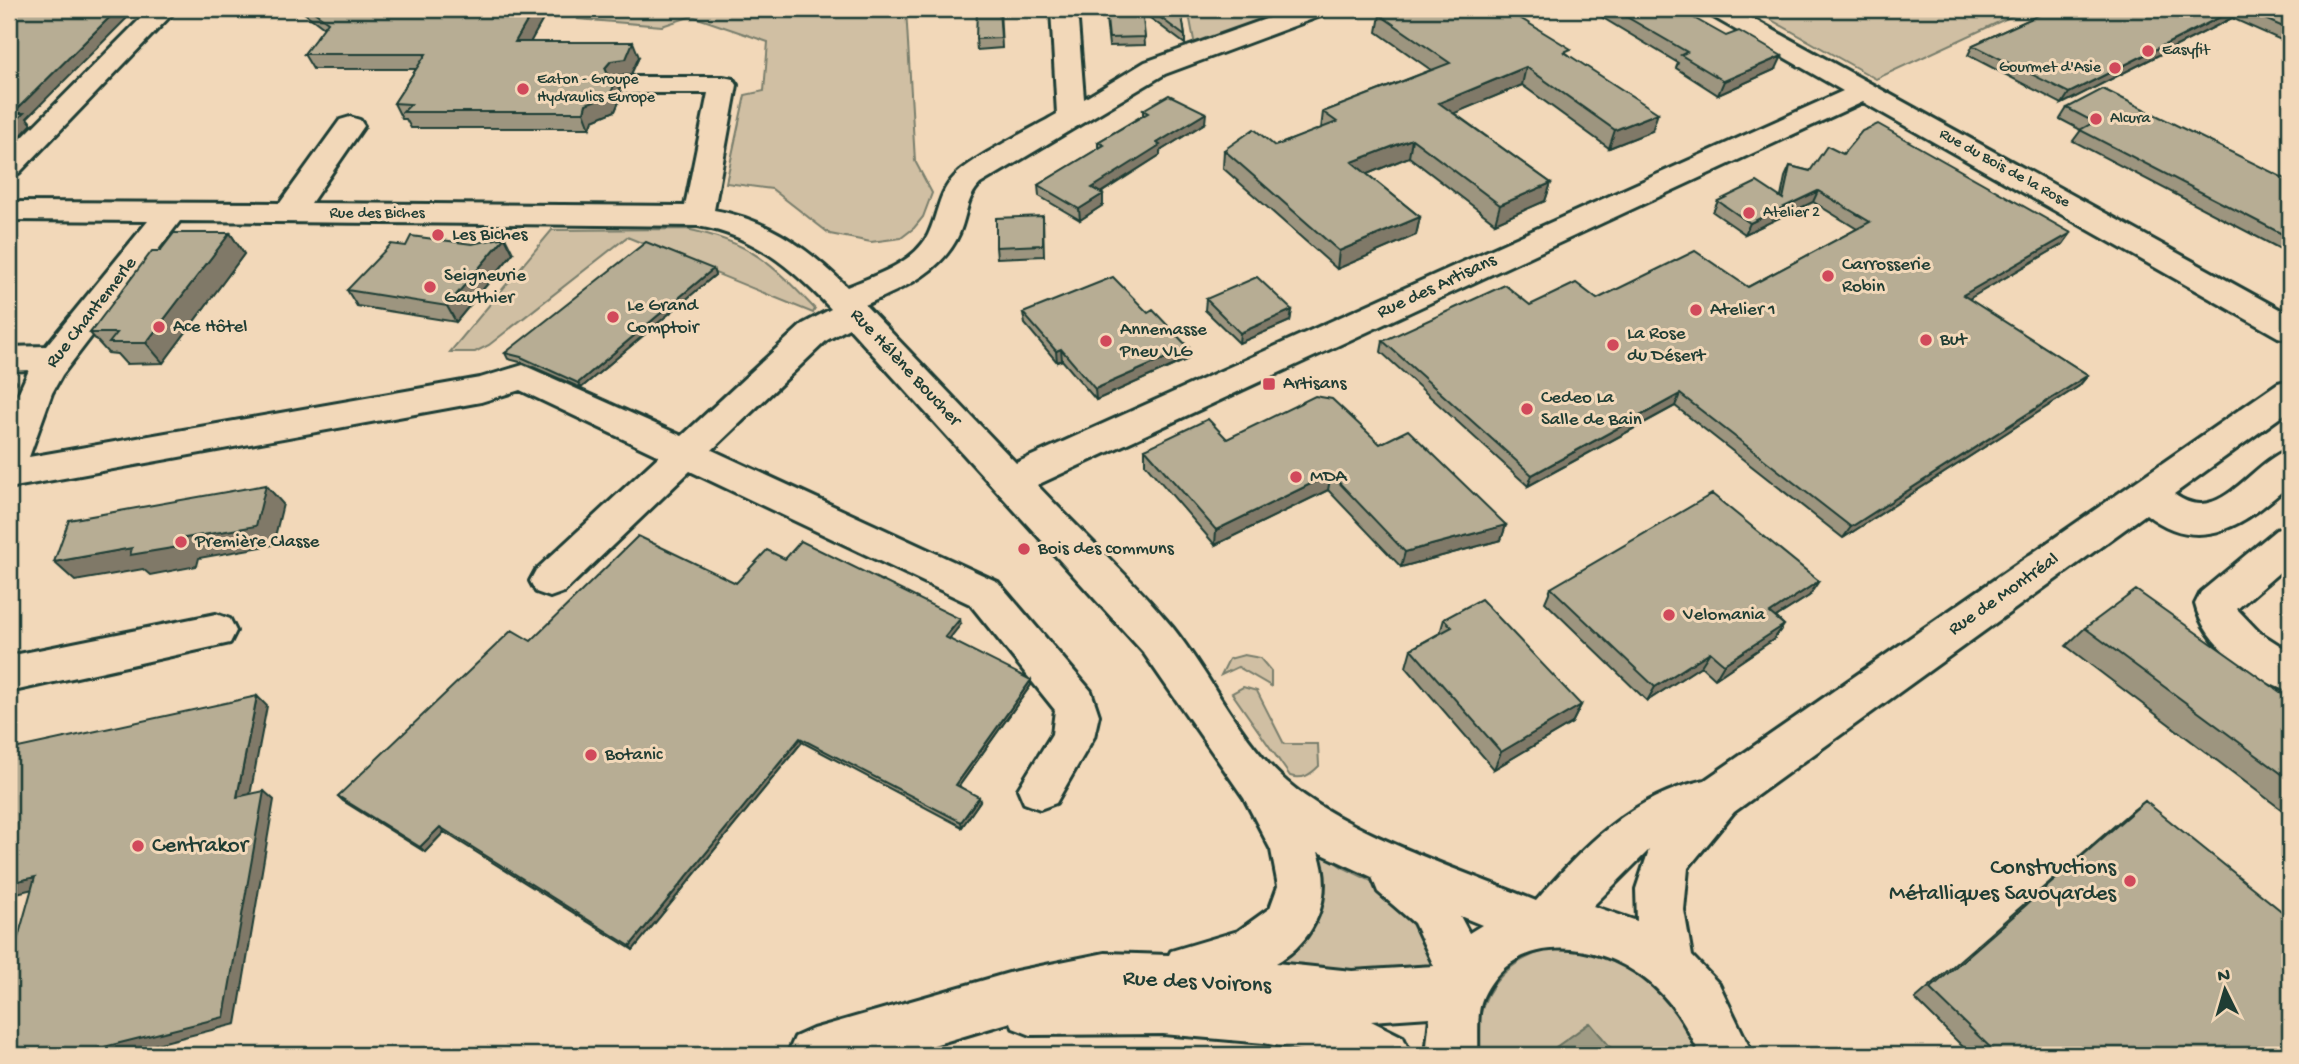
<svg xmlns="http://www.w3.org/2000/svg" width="2299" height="1064" viewBox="0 0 2299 1064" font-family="'Gochi Hand',sans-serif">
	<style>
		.green { fill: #d0bfa3; stroke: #787e6c; stroke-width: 2 }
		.water { fill: #9f9b84; stroke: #6c7564; stroke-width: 2 }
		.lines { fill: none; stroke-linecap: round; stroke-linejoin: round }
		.minor-casing { stroke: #1f3d34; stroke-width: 6 }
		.minor { fill: #f2d8b9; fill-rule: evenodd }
		.wall { fill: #9d957f; stroke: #1f3d34; stroke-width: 2 }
		.shaded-wall { fill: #807968; stroke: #1f3d34; stroke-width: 2 }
		.building { fill: #b7ad94; stroke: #1f3d34; stroke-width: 2 }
		.poi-dot { fill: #d1495b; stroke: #f2d8b9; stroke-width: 2.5 }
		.labels { text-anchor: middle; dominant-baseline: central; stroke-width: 6; stroke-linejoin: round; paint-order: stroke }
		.far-poi-label { font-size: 16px; fill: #1f3d34; stroke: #f2d8b9; text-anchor: start }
		.far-street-label { font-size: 16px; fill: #1f3d34; stroke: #f2d8b9 }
		.poi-label { font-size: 19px; fill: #1f3d34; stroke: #f2d8b9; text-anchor: start }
		.street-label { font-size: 19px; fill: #1f3d34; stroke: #f2d8b9 }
		.near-poi-label { font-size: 23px; fill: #1f3d34; stroke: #f2d8b9; text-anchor: start }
		.near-street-label { font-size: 23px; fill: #1f3d34; stroke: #f2d8b9 }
	</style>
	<rect width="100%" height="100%" fill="#f2d8b9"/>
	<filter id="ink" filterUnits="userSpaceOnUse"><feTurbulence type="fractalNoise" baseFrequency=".0143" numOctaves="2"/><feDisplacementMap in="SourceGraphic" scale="14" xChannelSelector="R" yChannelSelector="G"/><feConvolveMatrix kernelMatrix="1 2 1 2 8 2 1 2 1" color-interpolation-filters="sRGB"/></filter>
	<g filter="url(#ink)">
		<path class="green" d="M582,9H906L915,161L932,193L923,217L914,228L901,238L871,242L830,234L772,189L726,183L745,95L764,91L768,42L692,16L662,26L578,19Z
			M1188,9H1302L1195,46Z
			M1752,9H2027L1876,79Z
			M686,229C751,242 771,263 815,309L813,313L627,237L489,345L475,352H450L552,230Z
			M1244,655L1260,658L1271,671V686L1238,667L1221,675L1229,659Z
			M1243,687L1257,691L1284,744H1318L1319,766C1310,775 1303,780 1290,776L1232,693Z
			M1312,846L1342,867L1398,894L1434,956L1431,965L1423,972H1259Z
			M1554,948C1620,948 1681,991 1698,1055H1617L1589,1023L1557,1047L1563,1055H1480C1471,998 1501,961 1554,948Z"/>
		<path class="water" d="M1590,1023L1617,1055H1563L1556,1047Z"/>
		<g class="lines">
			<g class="minor-casing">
				<path id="minor" d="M150,9H177L19,173L9,176V151Z
					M1051,9H1077L1084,99L1145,62L1294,9H1330L1326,14L1165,74L980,184C966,198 967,216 959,234C942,273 901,289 865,305L1016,463L1843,91L1708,14L1704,9H1735L2290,315V340L2278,337L1863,102L1037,485C1082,533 1132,578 1173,628C1211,676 1241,742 1287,782C1344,832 1463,871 1536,901C1584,846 1631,796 1705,780L2278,383L2290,380V410L2174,494C2220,529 2249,462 2290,449V484C2247,523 2201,557 2146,514L1734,812L1688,868L1684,910L1692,956L1719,984L1753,1055H1700C1687,1026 1671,998 1644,978C1594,940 1514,931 1483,997C1476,1012 1479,1038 1478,1055H1426L1430,1017L1371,1021L1403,1037L1411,1055H1323L1264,1043L1163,1034L1031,1035L1013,1028L1011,1022L900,1055H787L795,1037L813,1029L1016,971L1105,953L1169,955L1171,951L1238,931L1270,908L1278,886L1271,850L1244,798L1143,652L849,328L827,340L712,450L998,582L1091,691L1099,715L1094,737L1056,803L1040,809L1024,803L1018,789L1052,734L1055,710L970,604L690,471L564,592L550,597L536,592L530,581L536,570L659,456L520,390L481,402L9,488V414L29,370L9,371V347L46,346L148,221L9,220V202L280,203L340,120L350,117L360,120L364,126L311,203L685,206L708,93H627L617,91L613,85L617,79L627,77H723L733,79L737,85L714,210C769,220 809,249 847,287C874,276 914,263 928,235C938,215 938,193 955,176C975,156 1030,130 1057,114ZM180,221L698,226C755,236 792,268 831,309L803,324L682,436L523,365L480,378L29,457L52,393L62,375ZM1649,850L1636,889L1637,921L1593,906ZM1318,852L1372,877L1378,892L1414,923L1434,966L1352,971L1276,963C1316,940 1334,896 1318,852ZM1460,916L1482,925L1469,933Z
					M2290,526V563L2237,609L2259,632L2290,652V692C2251,678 2205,646 2195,604L2201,592L2276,530Z
					M216,614L230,619L236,631L230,643L9,692V656Z"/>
			</g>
			<use href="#minor" class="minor"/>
		</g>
		<path class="wall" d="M299,9H544L546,14L530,42L639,57L631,74L616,76L615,79L622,95L615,111L593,120L590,128H411L406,119H402L394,103L416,69H313L304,54L324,28Z
			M1000,9L1002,48L977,50L976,39Z
			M1105,9H1181L1185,36V44L1142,12L1145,45L1109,46Z
			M1588,9H1660L1776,69L1718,95L1676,68L1678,63Z
			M2052,9H2290V44L2232,18L2062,104L1968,55L1973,45Z
			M1515,11L1511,12L1569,55L1652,131L1609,148L1522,85L1454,113L1551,183L1545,201L1495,223L1409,157L1367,174L1420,217L1416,235L1337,269L1223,168L1224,150L1275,146L1321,129L1323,112L1431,70L1377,32L1380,15Z
			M2067,108L2290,181V254L2073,141L2081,130L2060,119Z
			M1143,110L1205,123L1160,151V155L1101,193L1103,194V205L1080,220L1039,196L1038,185L1098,149V142L1143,115Z
			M1843,154L2071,233L2063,244L1968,299L2088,375L2079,386L1843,538L1675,406L1528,486L1381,352L1383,341L1530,305L1748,287L1857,229L1813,202L1745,234L1713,212L1718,201L1781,197L1785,177L1790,166L1810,171Z
			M1043,216L1044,256L997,258L996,247Z
			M230,233L244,254L163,363L126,364L117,354L108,353L90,333L160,251Z
			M406,246L513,253L456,322L357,306L347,290Z
			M713,269L715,275L581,388L524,363L508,359L505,353Z
			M1206,299L1292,310L1290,321L1239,343L1205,310Z
			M1023,313H1148L1189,348L1188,359L1096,400L1062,360L1057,362L1025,324Z
			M1227,439L1380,444L1506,525L1501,540L1401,567L1328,490L1215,545L1145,464V449Z
			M785,559L961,624L948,639L1031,685L959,786L980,801L962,827L802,742L633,950L444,832L425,852L343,801L338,796L531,641L736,583Z
			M1551,588L1809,596L1776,617L1784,625L1774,639L1715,679L1701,666L1647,701L1545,602Z
			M1444,619L1581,705L1572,723L1494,769L1406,667L1411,649L1440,633Z
			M2085,628L2290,699V816L2066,646Z
			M2145,801L2290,1055H1971L1915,999L2128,814Z"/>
		<path class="shaded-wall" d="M118,9H136L27,118L32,124L9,148V128L13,113Z
			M534,9H544L546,14L522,57L515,42Z
			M1493,9H1515V11L1491,20Z
			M2236,9H2238L2232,18L2062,104L2069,93Z
			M633,42L639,57L631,74L616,76L611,84L605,68L611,61Z
			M1782,56L1776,69L1718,95L1724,81Z
			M1526,67L1522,85L1436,121L1439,103Z
			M617,79L622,95L615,111L593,120L590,128L584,112L586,104Z
			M1206,113L1205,123L1160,151V155L1092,198V188L1157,143Z
			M1658,113L1652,131L1609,148L1615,130Z
			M1412,139L1409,157L1350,181L1352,162Z
			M1551,183L1545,201L1495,223L1500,205Z
			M1818,191L1813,202L1745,234L1750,223Z
			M1103,194V205L1080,220L1079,209Z
			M1420,217L1416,235L1337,269L1339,251Z
			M230,233L244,254L163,363L146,343Z
			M2071,233L2063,244L1955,307L1963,295Z
			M505,237L513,253L456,322L447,306Z
			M713,269L715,275L581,388L578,383Z
			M1292,310L1290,321L1239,343L1240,333Z
			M1189,348L1188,359L1096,400L1095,389Z
			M1061,349L1062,360L1057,362L1056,351Z
			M9,374L17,382L9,391Z
			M2088,375L2079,386L1843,538L1851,527Z
			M1680,394L1675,406L1528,486L1532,475Z
			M1331,474L1328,490L1215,545L1216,530Z
			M266,485L283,504L273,545L199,558L197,566L150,575L143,569L75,581L54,562L180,539Z
			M1506,525L1501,540L1401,567L1405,552Z
			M1819,581L1809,596L1760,627L1770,613Z
			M960,619L961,624L946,643L945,637Z
			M1784,625L1774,639L1715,679L1724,664Z
			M1710,652L1701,666L1647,701L1655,687Z
			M1031,680V685L957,789L956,785Z
			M257,696L267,706L248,806L237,797Z
			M1581,705L1572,723L1494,769L1501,752Z
			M800,738L802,742L633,950L630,946Z
			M264,791L274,800L236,1024L113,1055H72Z
			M979,797L980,801L962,827L961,822Z
			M440,827L444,832L425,852L420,847Z
			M35,877L49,885L9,895V883Z"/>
		<path class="building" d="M9,9H118L13,113H24L9,128Z
			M310,9H534L515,42H633L626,59L611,61L605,68L609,77L617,79L610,95L586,104L584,112H403L411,104L394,103L426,54H304L328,22Z
			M977,9H999L1001,38L976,39Z
			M1106,9H1142L1145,37L1109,38Z
			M1149,9H1181L1185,36Z
			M1397,9H1505L1571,49L1564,52L1658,113L1615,130L1526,67L1439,103L1551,183L1500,205L1412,139L1352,162L1420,217L1339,251L1224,150L1254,129L1275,146L1337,122L1323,112L1450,63L1380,15Z
			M1613,9H1660L1672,16L1683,12L1726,36L1739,31L1782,56L1724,81L1681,55L1687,52Z
			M2052,9H2236L2069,93L1973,45Z
			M2242,9H2290V30Z
			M2103,89L2290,181V238L2080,130L2094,122L2067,108Z
			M1169,95L1206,113L1157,143L1160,145L1092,188L1103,194L1079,209L1038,185L1104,145L1098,142L1148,113L1143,110Z
			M1878,124L2071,233L1963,295L2088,375L1851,527L1680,394L1532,475L1383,341L1505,285L1530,305L1576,283L1597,299L1695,251L1748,287L1870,222L1818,191L1750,223L1718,201L1757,182L1783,199L1790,166L1810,171L1827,146L1843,154L1862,131Z
			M1043,216V245L996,247V218Z
			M174,233H230L146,343H109L117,333H90L152,251H160Z
			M411,236L472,244L505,237L447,306L347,290L391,244L406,246Z
			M646,242L713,269L578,383L521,357L505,353Z
			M1113,277L1148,313L1153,310L1189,348L1095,389L1061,349L1056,351L1023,313Z
			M1257,277L1292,310L1240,333L1206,299Z
			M1315,396L1332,399L1380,444L1408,430L1506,525L1405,552L1331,474L1216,530L1145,449L1208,419L1227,439Z
			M266,485L256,526L180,539L178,547L130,555L132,548L54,562L69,520Z
			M1712,494L1819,581L1770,613L1784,625L1724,664L1710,652L1655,687L1551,588Z
			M638,536L736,583L767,550L785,559L801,541L960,619L945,637L1031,680L956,785L979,797L961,822L800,738L630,946L440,827L420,847L338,796L512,630L531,641Z
			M2136,590L2290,699V780L2085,628Z
			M1481,599L1581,705L1501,752L1411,649L1452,627L1444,619Z
			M257,696L237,797L264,791L224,1017L72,1055H9V970L35,877L9,883V750Z
			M2145,801L2290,918V1055H1998L1930,989Z"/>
	</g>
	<g class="poi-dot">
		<circle cx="2148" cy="51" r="7"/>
		<circle cx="2115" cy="68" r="7"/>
		<circle cx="523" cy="89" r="7"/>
		<circle cx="2096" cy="119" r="7"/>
		<circle cx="1749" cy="213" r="7"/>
		<circle cx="438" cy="235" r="7"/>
		<circle cx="1828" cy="276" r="7"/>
		<circle cx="430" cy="287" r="7"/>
		<circle cx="1696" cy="310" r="7"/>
		<circle cx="613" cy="317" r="7"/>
		<circle cx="159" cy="327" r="7"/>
		<circle cx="1926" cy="340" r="7"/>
		<circle cx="1106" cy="341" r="7"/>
		<circle cx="1613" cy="345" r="7"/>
		<rect x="1262" y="377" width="14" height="14" rx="3.5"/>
		<circle cx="1527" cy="409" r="7"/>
		<circle cx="1296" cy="477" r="7"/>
		<circle cx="181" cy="542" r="7"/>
		<circle cx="1024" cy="549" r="7"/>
		<circle cx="1669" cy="615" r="7"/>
		<circle cx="591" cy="755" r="7"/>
		<circle cx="138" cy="846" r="7"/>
		<circle cx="2130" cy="881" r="7"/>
	</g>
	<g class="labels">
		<g class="far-poi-label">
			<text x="2162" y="51">Easyfit</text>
			<text x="2101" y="68" text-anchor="end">Gourmet d'Asie</text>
			<text x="537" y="80">Eaton - Groupe<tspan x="537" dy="18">Hydraulics Europe</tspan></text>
			<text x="2110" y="119">Alcura</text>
			<text x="1763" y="213">Atelier 2</text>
		</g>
		<g class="far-street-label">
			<text transform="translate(2004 169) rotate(29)">Rue du Bois de la Rose</text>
			<text x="377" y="214">Rue des Biches</text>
		</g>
		<g class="poi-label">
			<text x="452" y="235">Les Biches</text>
			<text x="1842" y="265">Carrosserie<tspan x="1842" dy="22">Robin</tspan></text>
			<text x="444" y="276">Seigneurie<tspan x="444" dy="22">Gauthier</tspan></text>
			<text x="627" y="306">Le Grand<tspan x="627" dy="22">Comptoir</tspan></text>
			<text x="1710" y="310">Atelier 1</text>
			<text x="173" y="327">Ace Hôtel</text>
			<text x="1120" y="330">Annemasse<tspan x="1120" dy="22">Pneu VLG</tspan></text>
			<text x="1627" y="334">La Rose<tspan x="1627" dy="22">du Désert</tspan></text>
			<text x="1940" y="340">But</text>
			<text x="1283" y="384">Artisans</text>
			<text x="1541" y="398">Cedeo La<tspan x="1541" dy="22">Salle de Bain</tspan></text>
			<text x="1310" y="477">MDA</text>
			<text x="195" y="542">Première Classe</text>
			<text x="1038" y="549">Bois des communs</text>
			<text x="1683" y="615">Velomania</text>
			<text x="605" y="755">Botanic</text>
		</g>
		<g class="street-label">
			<text transform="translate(1437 287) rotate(-25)">Rue des Artisans</text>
			<text transform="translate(92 313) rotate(-52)">Rue Chantemerle</text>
			<text transform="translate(905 368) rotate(47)">Rue Hélène Boucher</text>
			<text transform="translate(2004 595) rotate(-35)">Rue de Montréal</text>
		</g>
		<g class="near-poi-label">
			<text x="152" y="846">Centrakor</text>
			<text x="2116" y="868" text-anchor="end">Constructions<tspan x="2116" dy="26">Métalliques Savoyardes</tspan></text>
		</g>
		<g class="near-street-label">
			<text transform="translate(1197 983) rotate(3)">Rue des Voirons</text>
		</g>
	</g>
	<rect width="2299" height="1064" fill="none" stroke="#f2d8b9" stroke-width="35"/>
	<rect x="18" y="18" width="2264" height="1029" fill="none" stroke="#1f3d34" stroke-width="2.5" filter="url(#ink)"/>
	<g transform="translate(2225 990) rotate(355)" stroke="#f2d8b9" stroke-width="5" paint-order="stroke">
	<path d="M0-5L12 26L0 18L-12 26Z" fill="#1f3d34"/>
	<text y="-10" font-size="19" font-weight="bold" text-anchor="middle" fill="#1f3d34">N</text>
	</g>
</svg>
